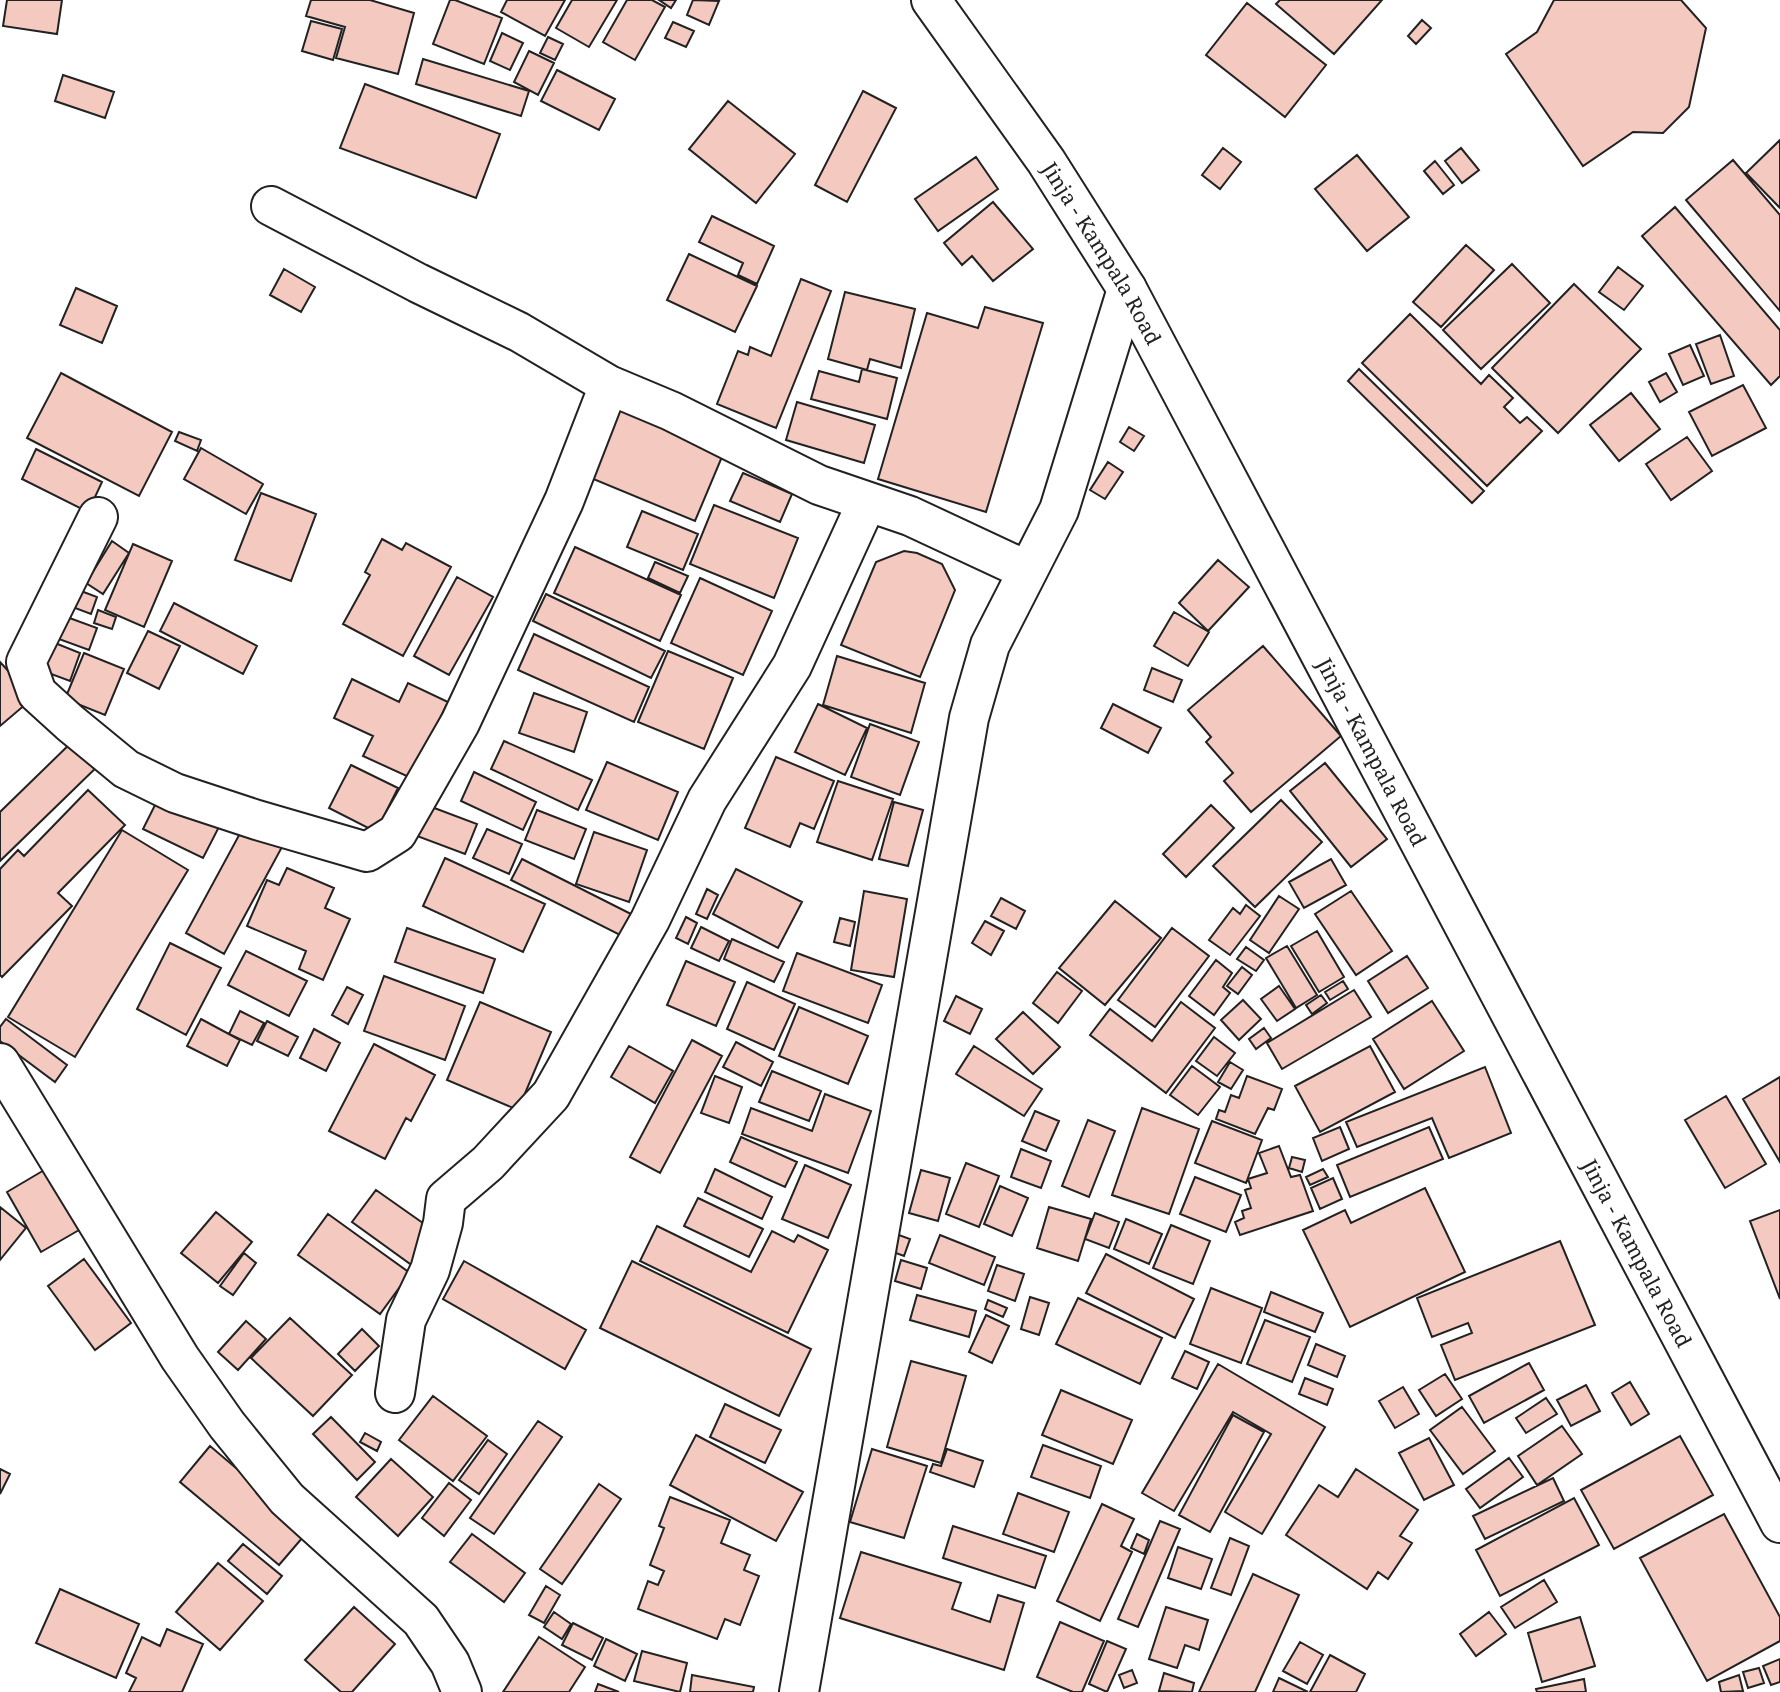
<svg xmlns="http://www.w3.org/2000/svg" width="1780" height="1692" viewBox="0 0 1780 1692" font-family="'Noto Serif',serif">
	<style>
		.building { fill: #f3c9c0; stroke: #222; stroke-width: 2 }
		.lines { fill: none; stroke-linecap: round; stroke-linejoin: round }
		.minor-casing { stroke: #222; stroke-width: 42 }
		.trunk-casing { stroke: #222; stroke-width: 42 }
		.minor { stroke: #fff; stroke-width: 38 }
		.trunk { stroke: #fff; stroke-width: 38 }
		.labels { text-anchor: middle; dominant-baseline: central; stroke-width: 5; stroke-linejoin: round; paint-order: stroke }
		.street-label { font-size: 21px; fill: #222; stroke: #fff }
	</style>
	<rect width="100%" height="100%" fill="#fff"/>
	<path class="building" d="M7,0H62L57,34L3,26Z
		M311,0H370L414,13L398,74L336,58L345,27L306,16Z
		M450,0H455L502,18L484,64L433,44Z
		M507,0H565L545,36L501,12Z
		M572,0H617L589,47L556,28Z
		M627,0H652L665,7L635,60L603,42Z
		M659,0H676L671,8Z
		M693,0L719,1L709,25L687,15Z
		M1280,0H1382L1334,54L1276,4Z
		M1554,0H1681L1706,28L1689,107L1663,133L1633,132L1583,166L1506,54L1537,32Z
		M1247,3L1326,65L1285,117L1206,55Z
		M1422,20L1431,28L1416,44L1408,36Z
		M311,21L342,29L333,60L302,51Z
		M673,22L694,31L686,47L665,38Z
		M502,33L523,43L510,70L490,61Z
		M548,37L563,44L555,60L540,53Z
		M529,51L554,63L538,95L514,82Z
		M423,59L529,91L521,116L416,84Z
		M557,70L615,99L599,130L541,101Z
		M63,75L114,92L105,118L55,101Z
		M365,84L500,134L476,198L340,148Z
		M863,91L896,108L847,202L815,185Z
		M728,101L795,154L756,203L689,149Z
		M1780,140V208L1746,173Z
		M1223,148L1241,162L1220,189L1202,175Z
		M1461,148L1479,170L1462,183L1445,161Z
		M1357,155L1409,217L1367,251L1315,189Z
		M976,157L998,189L938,231L915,199Z
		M1733,160L1780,215V311L1686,200Z
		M1435,161L1454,185L1443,194L1424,171Z
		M993,202L1033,249L993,281L972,256L962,265L944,243Z
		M1675,207L1780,330V376L1771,385L1642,236Z
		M712,216L774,246L757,284L738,275L743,263L699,242Z
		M1466,245L1494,270L1441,327L1413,302Z
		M689,254L757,286L735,332L667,300Z
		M1512,264L1550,303L1481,369L1443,330Z
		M1618,267L1643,286L1624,310L1599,292Z
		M284,269L315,287L301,312L270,295Z
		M801,279L831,291L776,428L717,404L738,351L748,355L750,347L771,356Z
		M1574,284L1641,349L1558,433L1492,368Z
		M76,288L117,306L102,343L60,325Z
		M845,292L915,309L901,368L870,359L867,370L828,359Z
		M985,307L1043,323L986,512L878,479L927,313L978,328Z
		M1410,314L1481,384L1489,375L1513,398L1504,407L1520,423L1527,417L1542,431L1487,486L1362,363Z
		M1720,335L1734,376L1711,384L1696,344Z
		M1690,345L1704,376L1683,385L1669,354Z
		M862,369L897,378L887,419L811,399L819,371L859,382Z
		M1359,369L1484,491L1472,503L1348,381Z
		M61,373L172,432L139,496L27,438Z
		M1666,373L1677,392L1660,402L1649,382Z
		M1743,385L1766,428L1712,456L1689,412Z
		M1631,393L1660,429L1619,461L1590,425Z
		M797,402L875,425L864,463L786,440Z
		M615,405L724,452L695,521L586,476Z
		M1129,427L1144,436L1134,451L1120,442Z
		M179,432L201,440L197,451L175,441Z
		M1687,437L1712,471L1671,500L1646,464Z
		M201,448L263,484L246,514L184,479Z
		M36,449L102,482L88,512L22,479Z
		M1108,462L1123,472L1105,499L1090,490Z
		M743,473L792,494L780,522L730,501Z
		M261,493L316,514L291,581L235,560Z
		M714,505L798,538L774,598L690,564Z
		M642,511L698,534L683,570L627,547Z
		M382,539L402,550L406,543L451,567L403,656L343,624L370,575L365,572Z
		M112,541L129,553L103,594L86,583Z
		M133,544L172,561L144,627L105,610Z
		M575,547L681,595L660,641L554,593Z
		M904,551L917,553L942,564L955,590L920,677L841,645L876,562Z
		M1218,560L1249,587L1208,631L1179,603Z
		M655,562L688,576L680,593L648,578Z
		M457,577L493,597L449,675L414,656Z
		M700,578L772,611L743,675L671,643Z
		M81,591L97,597L91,614L75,608Z
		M546,594L665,651L651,678L533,621Z
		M174,603L257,646L243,674L160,631Z
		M98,610L116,617L112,629L94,623Z
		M1174,612L1209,632L1188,666L1154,646Z
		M64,616L97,628L89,650L56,638Z
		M148,631L180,646L159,689L127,673Z
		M534,634L649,687L634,722L518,670Z
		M55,643L80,653L70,681L43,671Z
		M1263,646L1341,736L1251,812L1224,781L1233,773L1206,742L1211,737L1188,710Z
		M668,651L733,678L704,749L638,722Z
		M84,653L124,669L105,715L65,699Z
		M837,656L925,683L911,733L823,705Z
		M0,662L33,698L0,726Z
		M1152,668L1182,680L1173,702L1144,690Z
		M352,679L399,702L408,683L448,702L411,778L363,756L373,736L334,718Z
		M534,693L587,712L574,752L519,733Z
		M818,704L867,728L845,775L795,752Z
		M1113,704L1161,728L1148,753L1101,728Z
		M870,724L919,742L900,795L851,777Z
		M77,737L102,762L0,861V812Z
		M504,741L592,780L578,810L491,769Z
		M776,757L834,781L814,829L800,823L790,847L745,828Z
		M607,762L678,792L658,840L586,810Z
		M1325,763L1387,839L1351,867L1290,791Z
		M351,765L398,788L376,832L329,808Z
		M474,772L536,802L523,830L461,801Z
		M838,781L893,799L872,860L817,842Z
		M88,790L125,825L58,893L72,906L2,977L0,975V869L18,850L24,856Z
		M161,793L221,823L203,858L143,829Z
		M1281,800L1322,842L1255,907L1213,866Z
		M894,802L923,810L908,866L879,859Z
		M1211,805L1234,828L1186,877L1163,854Z
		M429,806L477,824L465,854L417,836Z
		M537,810L586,829L574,859L525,840Z
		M244,826L282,847L224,954L186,933Z
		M487,829L522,844L509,874L473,858Z
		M122,830L188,870L75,1057L8,1017Z
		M594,832L647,850L629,902L576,884Z
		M445,858L545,904L523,952L423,906Z
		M522,859L633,915L622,936L511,880Z
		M1331,859L1346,885L1304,908L1289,882Z
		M287,868L334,888L325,908L350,919L323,980L299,969L306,951L247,926L267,880L279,885Z
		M736,869L802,902L778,948L713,914Z
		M707,889L718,895L707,919L696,914Z
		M864,891L907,899L894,977L851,970Z
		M1351,891L1392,951L1356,975L1315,914Z
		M1279,896L1299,909L1269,953L1250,940Z
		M1001,898L1025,911L1016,929L991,916Z
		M1115,901L1161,938L1105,1005L1059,968Z
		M1246,905L1260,916L1230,955L1209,940L1233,908L1240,914Z
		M686,917L697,923L688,944L676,938Z
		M840,918L855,922L850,946L834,942Z
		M985,921L1004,931L991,955L972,943Z
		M701,927L729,941L719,961L691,948Z
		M407,928L495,959L483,993L395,962Z
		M1172,928L1209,956L1155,1027L1118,1000Z
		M1317,931L1344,977L1319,992L1291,946Z
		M732,939L784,962L774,982L724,959Z
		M170,943L221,968L186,1035L137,1009Z
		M1287,946L1317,995L1296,1008L1266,958Z
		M1246,947L1264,960L1256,971L1237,959Z
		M246,951L307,981L289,1016L228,985Z
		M797,953L882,985L868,1023L783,991Z
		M1407,956L1428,988L1388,1013L1368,981Z
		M1216,960L1232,973L1223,987L1230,993L1214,1015L1189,996Z
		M686,961L735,982L716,1026L667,1005Z
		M1242,967L1252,975L1238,994L1227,986Z
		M1057,972L1082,991L1058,1023L1033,1003Z
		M384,976L465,1006L445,1060L364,1031Z
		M1343,981L1348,989L1330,1000L1325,992Z
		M747,982L795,1004L774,1050L727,1029Z
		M1279,986L1295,1009L1277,1021L1261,999Z
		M347,987L363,995L348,1024L332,1015Z
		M1354,990L1371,1017L1282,1069L1267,1043Z
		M1321,995L1327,1003L1312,1014L1306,1005Z
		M956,996L982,1009L970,1034L944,1021Z
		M1243,1000L1261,1019L1239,1040L1221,1020Z
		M1432,1001L1464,1051L1404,1089L1373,1039Z
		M480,1002L551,1032L518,1110L447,1080Z
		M1181,1002L1215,1028L1166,1093L1090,1035L1110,1009L1152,1041Z
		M799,1007L868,1036L848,1084L779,1056Z
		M240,1011L264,1023L252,1045L229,1034Z
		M1023,1012L1060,1047L1033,1074L996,1039Z
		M6,1019L67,1065L55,1082L0,1041V1027Z
		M201,1019L240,1040L227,1066L187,1046Z
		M267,1021L298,1037L288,1056L257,1041Z
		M1264,1028L1271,1038L1256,1049L1249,1039Z
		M314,1029L340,1043L326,1071L300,1058Z
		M1214,1037L1235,1053L1217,1076L1196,1061Z
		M692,1040L722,1056L660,1173L630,1157Z
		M736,1042L773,1062L761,1086L723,1067Z
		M374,1044L435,1075L411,1121L406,1118L385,1159L329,1131Z
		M629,1046L673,1071L655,1103L611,1077Z
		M974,1046L1042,1089L1024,1116L956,1074Z
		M1370,1046L1395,1092L1320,1132L1295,1086Z
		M1230,1062L1243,1070L1231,1089L1218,1082Z
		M1192,1066L1220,1087L1198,1115L1170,1095Z
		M1485,1067L1511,1133L1449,1158L1432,1118L1357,1147L1346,1122Z
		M772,1071L821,1091L809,1121L759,1102Z
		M715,1076L742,1087L729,1123L701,1113Z
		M1247,1076L1282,1089L1274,1110L1268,1108L1255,1134L1216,1119L1219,1110L1225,1112L1231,1095L1239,1098Z
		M1780,1077V1162L1743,1099Z
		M825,1094L871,1111L848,1173L742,1134L751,1108L812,1131Z
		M1726,1096L1766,1164L1725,1188L1685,1120Z
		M1142,1108L1199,1129L1169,1214L1112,1195Z
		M1035,1111L1059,1121L1046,1151L1022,1141Z
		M1088,1120L1115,1131L1089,1197L1062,1186Z
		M1212,1121L1262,1140L1246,1183L1195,1163Z
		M1340,1127L1349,1149L1322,1161L1313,1138Z
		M1429,1127L1443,1159L1350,1197L1337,1165Z
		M741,1137L797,1162L785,1187L730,1162Z
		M1279,1146L1291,1177L1300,1175L1313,1211L1240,1235L1235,1222L1244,1218L1242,1211L1251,1208L1245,1190L1251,1188L1248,1179L1267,1173L1259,1153Z
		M1021,1149L1051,1161L1041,1188L1011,1177Z
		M1292,1157L1305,1160L1302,1172L1289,1168Z
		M966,1163L999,1176L979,1227L946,1214Z
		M805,1165L851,1185L828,1238L782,1219Z
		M51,1166L86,1226L41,1252L7,1192Z
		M715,1169L772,1197L762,1219L705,1192Z
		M1323,1169L1328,1177L1310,1185L1306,1177Z
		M921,1170L950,1178L938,1221L909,1213Z
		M1195,1177L1241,1195L1226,1232L1180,1214Z
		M1333,1178L1342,1199L1320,1209L1311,1188Z
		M1000,1186L1028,1198L1012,1236L984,1224Z
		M1425,1188L1465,1272L1350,1327L1303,1230L1345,1210L1351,1223Z
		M376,1190L437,1233L413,1266L352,1222Z
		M698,1198L763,1229L749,1257L684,1226Z
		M0,1207L26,1228L0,1260Z
		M1049,1207L1091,1219L1078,1261L1037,1248Z
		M1780,1210V1299L1750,1221Z
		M216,1212L252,1242L218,1283L181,1253Z
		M1095,1213L1119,1222L1109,1248L1085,1239Z
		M328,1214L410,1273L380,1314L298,1255Z
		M1126,1219L1162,1234L1149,1264L1114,1249Z
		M1171,1225L1210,1241L1193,1284L1153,1268Z
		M657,1226L751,1272L772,1231L794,1242L798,1235L828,1250L788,1333L640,1261Z
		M888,1231L910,1239L904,1256L882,1248Z
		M940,1235L995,1257L984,1285L929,1263Z
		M1560,1241L1595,1325L1455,1380L1441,1345L1472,1333L1468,1323L1432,1337L1417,1298Z
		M244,1253L256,1263L233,1295L220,1286Z
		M1106,1254L1194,1299L1175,1338L1086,1293Z
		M84,1259L131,1323L95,1350L48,1286Z
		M901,1260L927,1268L921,1289L895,1281Z
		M464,1261L586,1330L565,1369L443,1299Z
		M632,1261L811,1349L779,1416L600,1328Z
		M997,1265L1024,1274L1015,1301L988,1291Z
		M1211,1288L1262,1308L1241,1363L1190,1344Z
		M1271,1292L1323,1313L1315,1332L1264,1312Z
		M917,1295L976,1311L969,1337L910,1320Z
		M1030,1297L1049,1303L1039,1335L1021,1329Z
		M1078,1298L1162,1338L1140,1384L1056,1344Z
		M988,1300L1007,1308L1003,1317L985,1309Z
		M986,1315L1009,1326L992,1363L969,1352Z
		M290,1318L352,1375L313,1416L251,1358Z
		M1265,1320L1310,1337L1292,1382L1247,1364Z
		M246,1321L266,1339L238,1370L218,1352Z
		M362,1329L379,1346L355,1371L338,1354Z
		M1316,1344L1345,1356L1337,1377L1308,1365Z
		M1185,1351L1209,1362L1197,1389L1172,1378Z
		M911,1361L966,1376L941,1463L887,1447Z
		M1529,1363L1544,1390L1484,1423L1469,1396Z
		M1218,1364L1325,1427L1262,1534L1225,1512L1271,1434L1233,1412L1174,1511L1142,1493Z
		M1445,1374L1462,1399L1436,1416L1419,1390Z
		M1305,1378L1333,1389L1327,1405L1299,1394Z
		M1630,1382L1649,1414L1631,1425L1612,1393Z
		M1586,1385L1600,1411L1571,1426L1557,1400Z
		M1403,1387L1419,1414L1395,1428L1379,1401Z
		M1061,1390L1132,1420L1113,1464L1042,1435Z
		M433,1396L487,1436L453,1481L399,1440Z
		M1546,1398L1557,1414L1526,1433L1516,1418Z
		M725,1404L781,1430L765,1463L710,1437Z
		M1462,1407L1495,1451L1463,1474L1430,1430Z
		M1233,1415L1264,1432L1210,1532L1179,1515Z
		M331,1417L375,1462L357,1480L313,1434Z
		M538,1421L562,1437L494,1534L470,1518Z
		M1562,1426L1582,1454L1537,1485L1518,1456Z
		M365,1433L381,1442L377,1451L360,1442Z
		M696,1435L803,1492L776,1541L670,1485Z
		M1680,1436L1713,1495L1614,1549L1581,1490Z
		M1429,1438L1454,1485L1424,1500L1399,1453Z
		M488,1440L507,1454L479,1494L459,1480Z
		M1043,1445L1101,1466L1090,1498L1031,1477Z
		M210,1446L309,1530L279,1565L180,1482Z
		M872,1449L927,1466L904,1538L850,1522Z
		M947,1449L983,1461L974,1487L930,1472L933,1464L941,1466Z
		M1509,1458L1523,1477L1480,1508L1466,1489Z
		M391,1459L433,1497L398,1536L356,1497Z
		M0,1469L10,1474L0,1494Z
		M1356,1469L1418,1510L1400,1536L1412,1543L1388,1579L1378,1572L1367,1589L1286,1535L1319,1485L1338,1497Z
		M1553,1478L1564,1501L1485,1539L1473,1516Z
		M449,1483L471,1500L444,1536L422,1518Z
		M599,1484L621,1499L562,1584L540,1569Z
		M1018,1493L1069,1512L1054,1552L1003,1534Z
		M670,1497L730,1520L721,1543L750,1555L744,1570L759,1576L740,1625L725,1619L717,1639L638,1609L648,1581L658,1585L664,1571L650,1565L664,1528L659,1526Z
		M1574,1498L1599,1545L1500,1596L1476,1550Z
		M1102,1504L1134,1519L1121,1546L1132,1552L1100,1621L1057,1601Z
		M1724,1514L1780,1617V1641L1707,1681L1640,1558Z
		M1160,1521L1180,1529L1138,1627L1118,1619Z
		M953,1526L1046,1556L1035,1588L943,1558Z
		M472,1534L525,1573L504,1602L450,1562Z
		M1137,1534L1149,1540L1144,1554L1131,1548Z
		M1230,1538L1249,1546L1231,1595L1211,1588Z
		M243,1544L282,1576L267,1594L228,1561Z
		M1178,1547L1212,1559L1201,1589L1168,1578Z
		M861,1552L961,1583L952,1609L990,1622L998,1595L1024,1603L1004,1670L840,1618Z
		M218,1563L263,1601L220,1650L176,1612Z
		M1253,1574L1299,1595L1255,1692H1199Z
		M1544,1580L1557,1602L1515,1628L1501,1607Z
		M546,1586L560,1595L544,1623L529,1615Z
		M60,1589L139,1624L116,1678L36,1643Z
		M354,1607L395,1644L352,1692H341L305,1660Z
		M1166,1607L1208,1620L1199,1650L1185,1645L1177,1668L1149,1659Z
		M554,1612L571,1624L562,1639L544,1627Z
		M1489,1612L1506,1634L1476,1656L1460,1634Z
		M1580,1617L1595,1666L1542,1682L1528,1633Z
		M1060,1622L1104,1641L1082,1692H1073L1037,1677Z
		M573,1623L603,1638L592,1660L562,1645Z
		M167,1629L203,1644L182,1692H129L136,1678L126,1673L142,1637L160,1646Z
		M539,1637L585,1667L569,1692H503Z
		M606,1639L637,1654L625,1681L594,1666Z
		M1107,1641L1126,1649L1107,1692L1089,1684Z
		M1300,1642L1323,1655L1307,1684L1283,1671Z
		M642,1651L687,1663L680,1692L634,1681Z
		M1330,1655L1365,1674L1356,1692H1310Z
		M1780,1659V1682L1771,1685L1763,1666Z
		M1759,1668L1764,1683L1748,1688L1743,1672Z
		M1132,1670L1137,1683L1124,1688L1119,1675Z
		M1164,1673L1194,1683L1192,1692L1159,1691Z
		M692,1675L754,1687L753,1692H690Z
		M1739,1675L1743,1691L1721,1692L1719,1682Z
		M1279,1678L1308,1692H1273Z
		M1584,1679L1586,1692H1537L1536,1689Z
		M598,1684L619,1692H595Z"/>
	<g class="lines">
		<g class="minor-casing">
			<path id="minor" d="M271,206L418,283L519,332L609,385
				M98,517L26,662L37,693L70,723L126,769L175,793L257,820L367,852L397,833L460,723L564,501L609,385L671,411L819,485L910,516L1028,571
				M0,1063L180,1358L227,1425L287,1499L421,1620L450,1663L462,1692
				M395,1393L406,1320L430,1270L443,1223L446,1199L488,1163L551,1095L650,920L707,800L792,666L867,502
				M799,1692L969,718L990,645L1059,510L1127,289"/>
		</g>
		<g class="trunk-casing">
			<g id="trunk">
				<path id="s1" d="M931,0L1046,161L1127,289L1780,1523"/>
			</g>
		</g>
		<use href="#minor" class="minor"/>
		<use href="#trunk" class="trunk"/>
	</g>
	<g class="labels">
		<g class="street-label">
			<text stroke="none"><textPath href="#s1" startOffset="306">Jinja - Kampala Road</textPath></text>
			<text stroke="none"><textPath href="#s1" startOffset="873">Jinja - Kampala Road</textPath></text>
			<text stroke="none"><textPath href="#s1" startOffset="1440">Jinja - Kampala Road</textPath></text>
		</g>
	</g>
</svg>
